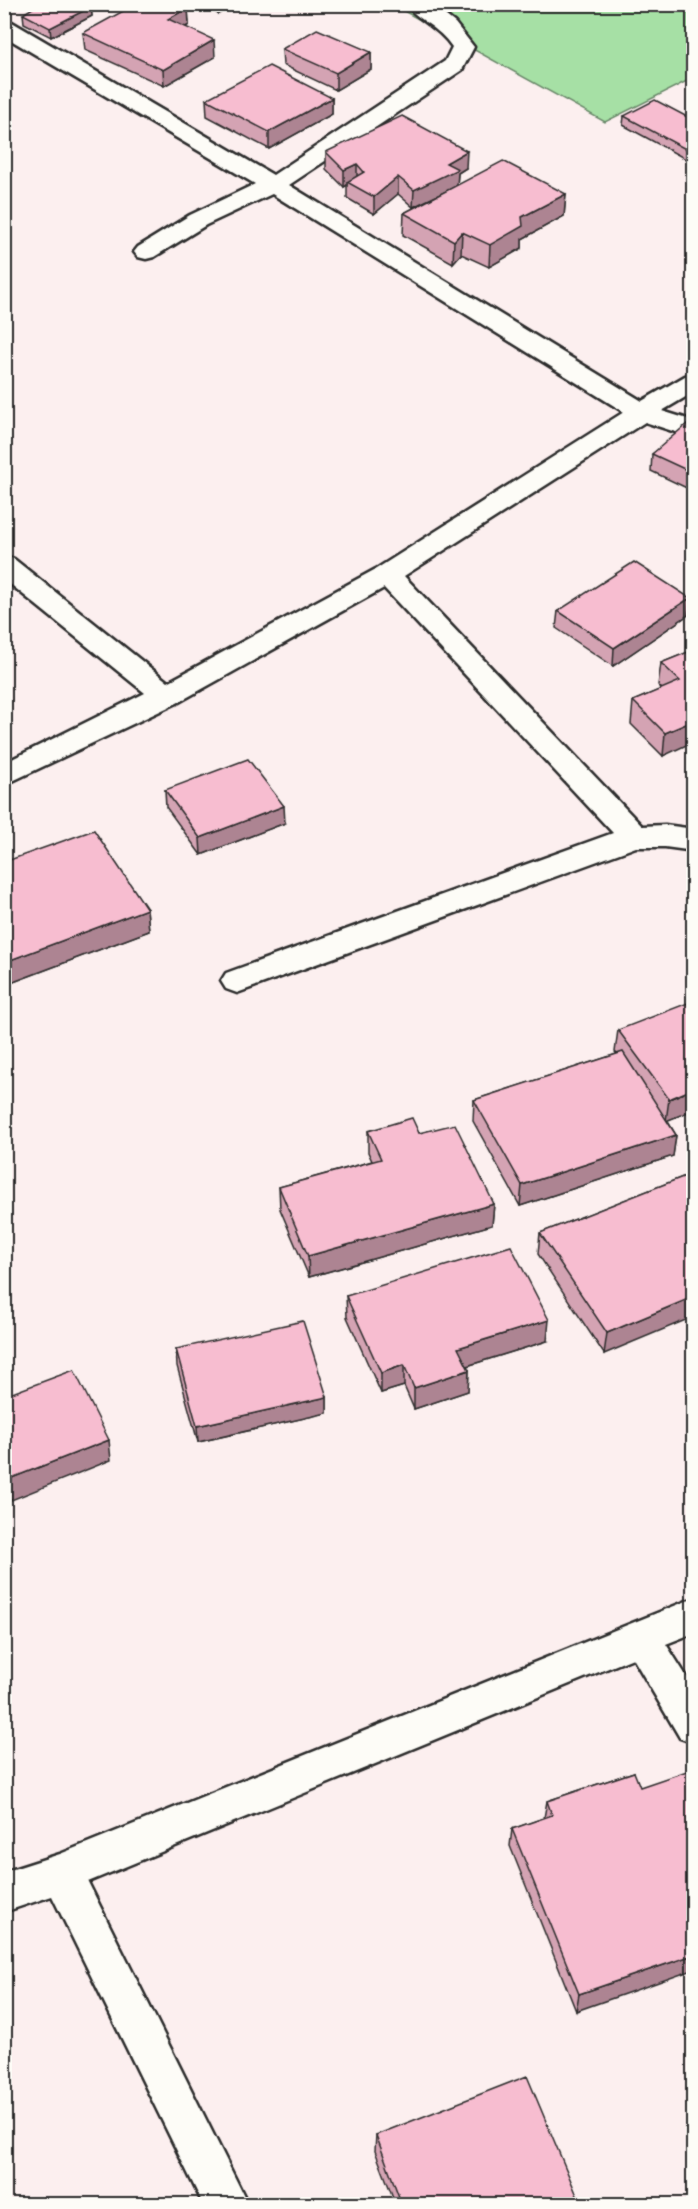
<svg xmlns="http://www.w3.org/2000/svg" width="698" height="2209" viewBox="0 0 698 2209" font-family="Dekko,sans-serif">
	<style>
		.green { fill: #a6e0a5; stroke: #688668; stroke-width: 1.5 }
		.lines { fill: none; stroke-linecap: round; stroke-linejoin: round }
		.street-casing { stroke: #2b2b2b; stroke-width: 5 }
		.street { fill: #fdfcf7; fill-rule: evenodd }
		.wall { fill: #d4a3b3; stroke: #2b2b2b; stroke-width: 1.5 }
		.shaded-wall { fill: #ad8492; stroke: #2b2b2b; stroke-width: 1.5 }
		.building { fill: #f7bdd0; stroke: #2b2b2b; stroke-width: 1.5 }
	</style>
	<rect width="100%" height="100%" fill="#fcefef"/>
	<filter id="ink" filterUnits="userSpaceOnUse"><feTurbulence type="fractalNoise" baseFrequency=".0167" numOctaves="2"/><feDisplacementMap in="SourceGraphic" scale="12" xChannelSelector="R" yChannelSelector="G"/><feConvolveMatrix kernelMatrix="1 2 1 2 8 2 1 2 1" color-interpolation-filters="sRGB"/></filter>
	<g filter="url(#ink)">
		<path class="green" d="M393,5H693V78L605,122Z"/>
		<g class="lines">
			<g class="street-casing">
				<path id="street" d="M406,4H431L455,23L474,47L462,70L289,185L642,401L685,376L694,374V392L662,411L694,421V438L645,422L404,576L642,826L665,825L694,829V851L665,847H636L237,993L226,989L221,981L226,973L613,833L384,588L177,703L4,785V763L145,693L4,579V556L14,559L168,682L376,569L624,412L272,194L206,225L154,257L146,259L138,257L134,252L138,247L190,215L255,184L4,36V21L12,22L273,175L445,61L452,47C439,27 417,20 406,4Z
					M694,1598V1633L666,1644L694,1688V1743L680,1738L633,1658L88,1882L248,2204H203L52,1896L4,1912V1872L60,1854Z"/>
			</g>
			<use href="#street" class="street"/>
		</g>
		<path class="wall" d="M200,4H236L218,14Z
			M91,7L92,16L51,37L24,23L23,14Z
			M188,8L189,25L185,27L215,57L164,86L85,50L83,33Z
			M282,49L371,52V69L336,90L283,65Z
			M332,98V114L269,149L207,116L206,99Z
			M624,116L693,120V163L623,125Z
			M326,152L466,168L458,173L457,185L566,194L564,216L522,239V248L489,267L461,254L453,263L403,235L404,213L438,195L413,207L398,194L374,214L347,198V185L344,187L326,169Z
			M693,427V491L651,471L652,454Z
			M690,598L688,615L613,666L556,628L558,611Z
			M693,650L663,756L631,724L633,701L662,689L658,685L661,663Z
			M165,790L285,823L201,855L166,807Z
			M4,862L147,909L149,931L8,984L4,978Z
			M618,1030L693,1110L667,1120L676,1135L673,1156L520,1206L473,1121L474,1100L617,1054L615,1052Z
			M368,1131L419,1133L494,1204L492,1225L309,1277L280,1209L279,1187L372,1161L368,1152Z
			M693,1173L604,1354L538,1254L540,1233Z
			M346,1296L547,1341L467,1366L469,1370L468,1391L414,1409L404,1386L381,1393L347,1317Z
			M176,1349L327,1397V1413L198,1442L177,1366Z
			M634,1772L576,2011L510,1846L512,1829L544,1818L547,1801Z
			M376,2135L581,2205H396L375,2151Z"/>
		<path class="shaded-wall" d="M217,4H236L218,14Z
			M91,7L92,16L51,37L50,28Z
			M188,8L189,25L169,36L168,19Z
			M214,40L215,57L164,86L163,70Z
			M371,52V69L336,90V73Z
			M332,98V114L269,149V132Z
			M467,151L466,168L458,173L457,186L413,207L414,190L446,163Z
			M357,164V181L347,182V185L344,187V170Z
			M398,177V194L374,214V197Z
			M566,194L564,216L522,239V248L489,267L490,245L522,217Z
			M462,232L461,254L453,263L454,241Z
			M690,598L688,615L613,666L614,648Z
			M693,721V742L663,756L665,733Z
			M284,806L285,823L201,855L200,838Z
			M147,909L149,931L8,984L5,962Z
			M693,1089V1110L666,1121L669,1099Z
			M676,1135L673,1156L520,1206L522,1185Z
			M494,1204L492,1225L309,1277L308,1256Z
			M693,1297V1317L604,1354L607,1333Z
			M549,1320L547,1341L457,1369L458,1348Z
			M404,1365V1386L381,1393V1373Z
			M469,1370L468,1391L414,1409V1388Z
			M327,1397V1413L198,1442L197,1426Z
			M109,1440L111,1460L4,1503V1481Z
			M693,1955V1970L576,2011L579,1994Z"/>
		<path class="building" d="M39,4H87L91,7L50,28L23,14Z
			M136,4H179L188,8L168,19L214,40L163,70L83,33Z
			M317,29L371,52L336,73L282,49Z
			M269,66L332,98L269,132L206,99Z
			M655,100L693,120V153L624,116Z
			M402,116L467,151L446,163L458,169L414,190L398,177L374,197L347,182L364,172L357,164L344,170L326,152Z
			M503,161L566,194L522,217L523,226L490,245L462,232L454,241L404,213Z
			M687,424L693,427V473L652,454Z
			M634,562L690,598L614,648L558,611Z
			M693,650V721L665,733L633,701L680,681L661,663Z
			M248,759L284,806L200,838L165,790Z
			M94,830L147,909L5,962L4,862Z
			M693,1001V1089L669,1099L618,1030Z
			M623,1052L676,1135L522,1185L474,1100Z
			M412,1118L419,1133L455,1124L494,1204L308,1256L279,1187L381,1159L368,1131Z
			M693,1173V1297L607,1333L540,1233Z
			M511,1246L549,1320L458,1348L469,1370L414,1388L404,1365L381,1373L346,1296Z
			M303,1321L327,1397L197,1426L176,1349Z
			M74,1370L109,1440L4,1481V1396Z
			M690,1770L693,1778V1955L579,1994L512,1829L552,1815L547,1801L634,1772L640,1787Z
			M527,2076L581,2205H402L376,2135Z"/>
	</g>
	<rect width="698" height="2209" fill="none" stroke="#fdfcf7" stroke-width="24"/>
	<rect x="12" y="12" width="674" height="2185" fill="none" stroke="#2b2b2b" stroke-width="2" filter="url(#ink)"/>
</svg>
